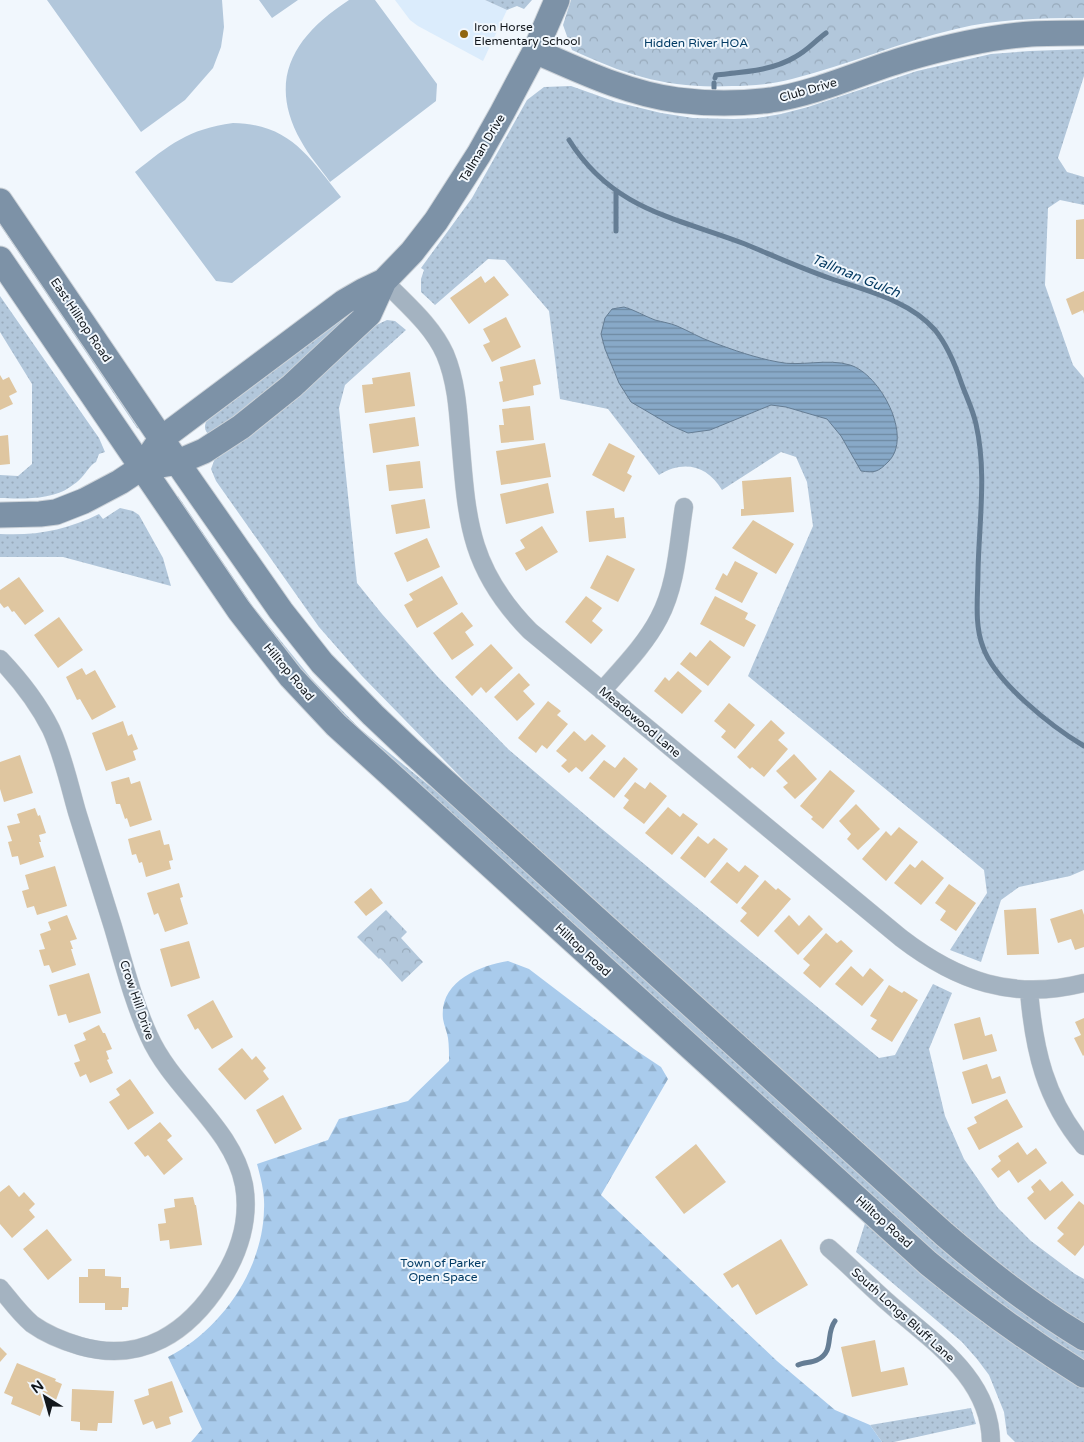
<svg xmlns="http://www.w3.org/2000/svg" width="1084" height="1442" viewBox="0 0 1084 1442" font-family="'Varela Round',sans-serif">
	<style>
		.built { fill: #dbecfc }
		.grass { fill: url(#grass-dots) }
		.forest { fill: url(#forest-firs) }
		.park { fill: url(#park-crowns) }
		.pitch { fill: #b2c7db }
		.water { fill: url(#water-rules); stroke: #657d94 }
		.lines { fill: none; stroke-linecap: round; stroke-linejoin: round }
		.stream { stroke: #657d94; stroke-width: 5 }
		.building { fill: #dfc6a0 }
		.street-casing { stroke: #cdd3d9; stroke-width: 19 }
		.secondary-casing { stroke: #cdd3d9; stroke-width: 27 }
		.street { stroke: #a4b3c1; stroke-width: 18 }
		.secondary { stroke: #7d92a7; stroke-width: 25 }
		.poi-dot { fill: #90650e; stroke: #f1f7fd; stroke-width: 2 }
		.labels { text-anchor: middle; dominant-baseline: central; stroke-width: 4; stroke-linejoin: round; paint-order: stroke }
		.poi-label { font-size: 12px; fill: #12171c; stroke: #f1f7fd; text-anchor: start }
		.park-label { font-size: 12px; fill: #023b64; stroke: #f1f7fd }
		.street-label { font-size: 12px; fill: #12171c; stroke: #f1f7fd }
		.water-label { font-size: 14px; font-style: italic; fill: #00375f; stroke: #f1f7fd }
	</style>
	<defs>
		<pattern id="grass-dots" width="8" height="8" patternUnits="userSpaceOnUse" patternTransform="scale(1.25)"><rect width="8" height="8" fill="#b2c7db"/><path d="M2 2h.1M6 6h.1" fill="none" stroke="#98aabb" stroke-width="1.8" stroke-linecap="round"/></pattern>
		<pattern id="forest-firs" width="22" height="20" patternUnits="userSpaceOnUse" patternTransform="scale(1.25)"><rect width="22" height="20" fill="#a9cbec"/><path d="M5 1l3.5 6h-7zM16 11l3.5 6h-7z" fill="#90aeca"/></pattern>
		<pattern id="park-crowns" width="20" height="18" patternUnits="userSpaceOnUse" patternTransform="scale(1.25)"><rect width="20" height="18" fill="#b2c7db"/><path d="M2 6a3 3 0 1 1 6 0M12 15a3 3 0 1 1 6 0" fill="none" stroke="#98aabb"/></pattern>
		<pattern id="water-rules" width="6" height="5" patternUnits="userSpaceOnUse" patternTransform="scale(1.25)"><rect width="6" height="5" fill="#88a9c8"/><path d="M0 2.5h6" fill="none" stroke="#6e89a2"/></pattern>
	</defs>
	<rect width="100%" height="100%" fill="#f1f7fd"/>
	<path class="built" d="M395,0H485L507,10L483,61L418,26L410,20Z"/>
	<path class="grass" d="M485,0H532L524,9L517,6L507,10Z
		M1084,49V76L1058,158L1067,172L1084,177V205L1060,200L1048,208L1045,285L1073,365L1084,378V870L1070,876L1019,887L1001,900L981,962L950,950L987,893L984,870L748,676L813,526L807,482L796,457L781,452L722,490C707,465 683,460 659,475L608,409L560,399L549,311L505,260L488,259L435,305L421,292V279L424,270L421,268L472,198L527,100L544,87L571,86L616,102L661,113L693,118L734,119L757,118L781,114L808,107L917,71L991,54L1030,51Z
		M0,219L141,428L139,429L137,428L0,225Z
		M0,296L99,438L105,452L99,454L96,462C89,466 87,472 82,477C79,481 74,484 70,487C53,500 20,499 0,498V475L18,476L32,464V384L0,332Z
		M338,318L344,321V330L211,436C203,431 204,425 208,418Z
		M387,320L395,321L406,330L345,385L339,408L357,583L382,614L437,676L508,749L597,825L879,1058L895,1055L933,984L952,993L929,1049L945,1116L964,1159L998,1208L1031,1241L1075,1274L1084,1279V1325L1030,1289L988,1257L925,1201L485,802L362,676L319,627L216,481L211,469L217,453L372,327Z
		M178,496L254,608L272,630L311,678L359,728L478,826L1054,1332L1084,1351V1364L948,1266L327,700L268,630L175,498Z
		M120,508L133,511L139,515L163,558L171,586L63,557H0V534C36,536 67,530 99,514L103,519Z
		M866,1220C934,1283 1003,1342 1084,1388V1442H1015L1007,1434L1004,1412L989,1375L977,1359L962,1342L856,1252Z
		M971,1408L976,1424L894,1442H882L870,1425Z"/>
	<path class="forest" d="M508,961L529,969L634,1049L661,1067L668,1079L601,1195L777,1361L835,1410L870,1425L882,1442H191L202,1429L168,1357C221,1330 263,1270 264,1209C265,1194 261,1179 257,1164L328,1140L339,1119L408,1101L449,1061C449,1054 449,1045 448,1038C447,1032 444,1025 443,1019C439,982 478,966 508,961Z"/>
	<path class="park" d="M571,0H1084V18C1041,18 998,19 956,29C900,42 848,65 792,79C773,84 753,86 732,86C669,89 628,76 572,50L563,25Z
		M386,910L407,932L401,938L423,962L402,982L380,958L379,959L357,937Z"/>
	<path class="pitch" d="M47,0H222L224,27L221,47L213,68L185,100L141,132Z
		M259,0H298L272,18Z
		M349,0H375L437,84L436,101L330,182C321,169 309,156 301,141C266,79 295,35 349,0Z
		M233,123C290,124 309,157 341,197L232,283L216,281L135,172C169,145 188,129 233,123Z"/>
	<path class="water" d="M624,307C635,310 644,316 655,320C662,322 670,323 677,326C689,331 700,338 712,342C733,350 756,358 778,362C799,367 828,358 850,365C880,374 914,437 888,462C878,472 875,473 861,471L841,436L827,419L786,407L771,405L710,430L688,433L672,426L631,402L619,383L605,349L601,334L605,318L612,309Z"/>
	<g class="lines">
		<path class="stream" d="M715,78L716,75C742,72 772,71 795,57C807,51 815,41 826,33
			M714,88V83
			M569,140C613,210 674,217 745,244C774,256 803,269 832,279C868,291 910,301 935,330C947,345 955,364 961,382C966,396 973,410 976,424C987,472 979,523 978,571C978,596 974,624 983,647C995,682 1052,727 1084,746
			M616,191V231
			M798,1365C804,1362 811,1363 817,1360C835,1352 825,1334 835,1321"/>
	</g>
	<path class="building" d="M1084,219V259H1076V220Z
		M481,276L485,283L494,276L509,295L469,324L450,298Z
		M1084,291V314L1083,310L1072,315L1066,299Z
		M506,317L521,347L492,362L483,345L490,342L483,329Z
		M535,359L541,384L533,386L534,395L503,402L499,382L503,381L500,367Z
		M410,372L415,406L365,413L362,385L373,384L372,378Z
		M0,375L3,380L9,377L17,392L9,396L13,404L0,410Z
		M530,406L534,440L501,443L499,425H504L502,409Z
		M415,417L419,446L373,453L369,424Z
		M8,435L10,464L0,465V436Z
		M545,443L551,477L501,485L496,451Z
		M609,443L635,456L627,473L632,476L624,492L592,475Z
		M420,461L423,488L389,491L386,465Z
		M791,477L794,512L741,516V509H744L742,481Z
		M548,483L554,513L506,524L500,494Z
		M425,499L430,528L396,534L391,505Z
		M614,508L615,518L624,517L626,538L589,542L586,511Z
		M753,520L794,544L776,574L732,548Z
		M542,526L558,552L526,571L515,553L525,548L520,540Z
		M427,538L440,567L407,582L394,553Z
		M607,555L635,569L618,602L590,588Z
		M735,561L758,573L742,603L715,589L723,573L727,576Z
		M442,576L458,604L417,628L404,605L413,600L409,594Z
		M19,577L44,611L25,625L14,611L12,612L8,606L4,608L0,603V590Z
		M586,596L602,608L592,621L603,630L591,644L565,622Z
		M715,596L748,613L745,619L756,625L744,647L700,624Z
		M462,612L473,626L465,632L474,645L452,660L433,633Z
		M59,617L83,650L58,668L34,635Z
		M710,640L731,657L708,686L680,664L690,652L696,657Z
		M491,644L513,668L486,693L481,687L472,696L455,677Z
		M82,668L86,675L95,670L116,707L92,720L80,699L77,700L66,677Z
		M678,671L702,691L682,714L654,691L665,677L669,681Z
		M519,673L530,685L523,691L535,704L517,721L494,697Z
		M548,701L561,711L557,715L568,724L547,749L542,745L536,753L518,738Z
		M729,703L755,725L735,749L721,737L726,731L714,721Z
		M771,720L785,733L778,740L788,749L764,777L752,767L750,769L737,757Z
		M123,721L128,736L132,734L138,749L133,751L136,760L106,771L92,733Z
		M574,731L585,741L592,734L606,746L582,772L576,767L569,773L561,766L567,760L556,751Z
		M794,754L817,779L795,799L783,787L788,783L776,771Z
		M20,755L33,793L4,802L0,789V762Z
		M624,757L638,769L614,798L589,778L604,760L615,768Z
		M830,770L855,791L823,829L811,819L813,817L800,806Z
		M129,777L131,784L140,781L152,820L130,827L127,818L125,819L120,804H116L111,782Z
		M635,782L645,789L650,782L667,796L644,824L623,808L629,800L624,796Z
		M856,804L880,829L858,850L847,839L851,834L839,821Z
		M668,807L680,817L683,813L698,824L672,855L645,833Z
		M35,808L38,816L40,815L46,833L39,835L41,842H39L44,857L20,865L18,856L12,857L8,842L12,841L7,826L20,823L17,814Z
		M899,827L918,842L886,881L862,859L886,831L891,836Z
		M160,830L164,845L169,844L173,860L169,861L171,869L146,877L142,862L139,863L136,854L132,855L128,839Z
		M698,836L708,844L714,838L728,849L705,878L680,858Z
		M922,860L944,878L921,905L894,883L910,864L915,868Z
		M727,862L739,872L745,865L759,876L737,904L710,882Z
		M55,866L67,906L37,915L34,906L27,908L22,891L29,889L25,875Z
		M765,880L776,890L778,888L791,899L758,937L740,921L747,913L741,908Z
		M179,883L183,897L180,898L188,924L165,932L158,913L154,915L147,893Z
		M949,884L976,903L956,931L940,920L946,911L935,903Z
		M371,888L383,903L366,916L354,902Z
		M1036,908L1039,954L1007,955L1004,910Z
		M1082,909L1084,915V947L1075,950L1071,939L1058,943L1050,919Z
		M67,915L77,939L70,941L73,949H71L76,965L52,973L49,965L44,966L39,950L45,949L40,934L51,930L48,922Z
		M789,915L799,926L809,915L823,929L798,955L774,931Z
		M826,933L837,943L841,940L853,951L820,988L803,973L810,965L803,959Z
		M189,941L200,978L171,987L160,949Z
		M851,966L863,977L870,968L884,980L862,1006L835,984Z
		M89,973L101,1013L69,1023L66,1014L58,1016L49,985Z
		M889,985L902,993L904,991L918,1000L892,1042L871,1029L877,1020L870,1016Z
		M213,1000L233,1037L212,1049L198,1028L195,1030L187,1015Z
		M980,1017L985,1036L992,1034L997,1051L963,1060L954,1024Z
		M1084,1018V1055L1083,1056L1074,1038L1081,1035L1075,1022Z
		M99,1025L103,1033H105L112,1049L106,1051L109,1059L107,1060L113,1073L90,1083L86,1074L80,1077L74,1063L80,1061L74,1045L86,1040L83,1033Z
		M242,1048L252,1060L256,1056L266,1068L263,1071L269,1079L245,1100L218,1069Z
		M987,1064L992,1079L1000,1076L1006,1093L972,1104L962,1072Z
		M130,1079L154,1113L128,1130L109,1102L120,1095L116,1089Z
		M283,1095L302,1129L275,1144L256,1110Z
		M1007,1099L1023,1127L979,1150L967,1128L977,1123L974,1117Z
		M160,1122L172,1136L167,1140L183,1159L164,1175L148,1155L145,1157L134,1143Z
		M1018,1142L1027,1155L1036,1148L1047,1163L1018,1183L1009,1170L998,1178L991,1169L1001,1161L998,1156Z
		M696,1144L726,1182L684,1214L655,1177Z
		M1040,1179L1050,1191L1062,1181L1074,1195L1045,1220L1027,1198L1034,1192L1031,1187Z
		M9,1185L19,1197L24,1192L35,1204L29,1210L35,1217L12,1238L0,1224V1192Z
		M193,1197L195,1205H196L202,1245L170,1249L169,1240L160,1241L158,1224L166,1223L164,1209L175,1207L174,1199Z
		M1079,1201L1084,1205V1245L1075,1256L1057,1241L1064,1234L1057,1228Z
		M47,1229L72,1260L48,1280L23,1249Z
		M781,1239L808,1285L756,1315L738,1284L732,1288L723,1274Z
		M88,1269H105V1276L121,1277V1288H129L128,1307H122V1310H105V1303H79V1277H88Z
		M875,1340L881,1372L904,1367L908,1385L852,1397L841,1347Z
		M0,1347L7,1354L0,1362Z
		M17,1363L56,1379L55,1381L62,1384L56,1400L47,1397L40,1416L11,1404L13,1397L4,1393Z
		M172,1381L183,1412L169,1417L171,1424L156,1429L153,1421L143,1425L134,1400L149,1395L148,1389Z
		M72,1389L114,1391L112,1423H98L97,1431L80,1430V1422L71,1421Z"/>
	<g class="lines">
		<g class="street-casing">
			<path id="street" d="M384,281C406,304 432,325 445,354C456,380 458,409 460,436C467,519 468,568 530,631L901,938C957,981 1013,1001 1084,983
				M0,659C20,680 38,703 51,729C63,755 69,784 77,812C89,850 101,888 113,927C124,964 133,1001 149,1036C173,1090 233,1127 244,1185C250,1219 239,1253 221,1281C189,1332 142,1364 80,1346C63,1341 46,1334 32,1324C20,1314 10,1300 0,1288
				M602,691C622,668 645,645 659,618C677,584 678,544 684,507
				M1029,991C1034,1050 1045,1099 1084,1146
				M829,1248C850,1266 870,1287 891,1305C934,1343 990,1378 991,1442"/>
		</g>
		<g class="secondary-casing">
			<path id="secondary" d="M535,51C581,71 626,93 677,100C708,104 740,104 771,100C817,93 861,72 905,59C946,47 988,37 1031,34C1049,33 1066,33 1084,33
				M0,201L186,475L281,611L322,663L373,715L410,750L944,1234C988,1272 1034,1308 1084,1338
				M0,259L239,610L291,677L336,725L928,1263C978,1304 1029,1341 1084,1375
				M161,465L178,462L204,451L241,427L292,386L369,314L384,281L412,252L436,221L479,154L502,113L535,51L557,0
				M0,515L40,514L56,512L84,501L120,482L141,468L161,439L344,302L363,291L384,281"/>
		</g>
		<use href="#street" class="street"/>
		<use href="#secondary" class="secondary"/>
	</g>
	<circle class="poi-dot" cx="464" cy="34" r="5"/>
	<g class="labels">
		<g class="poi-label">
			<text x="474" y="27">Iron Horse<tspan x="474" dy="14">Elementary School</tspan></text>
		</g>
		<g class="park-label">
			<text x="696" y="43">Hidden River HOA</text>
			<text x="443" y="1263">Town of Parker<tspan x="443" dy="14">Open Space</tspan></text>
		</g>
		<g class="street-label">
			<text transform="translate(808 90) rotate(-16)">Club Drive</text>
			<text transform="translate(482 148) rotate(-59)">Tallman Drive</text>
			<text transform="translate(81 320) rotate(56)">East Hilltop Road</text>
			<text transform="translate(289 672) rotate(50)">Hilltop Road</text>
			<text transform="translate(640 722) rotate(40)">Meadowood Lane</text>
			<text transform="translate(583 950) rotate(43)">Hilltop Road</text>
			<text transform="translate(137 1000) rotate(71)">Crow Hill Drive</text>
			<text transform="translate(884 1222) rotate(42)">Hilltop Road</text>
			<text transform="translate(903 1315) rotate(42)">South Longs Bluff Lane</text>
		</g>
		<g class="water-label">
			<text transform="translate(856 276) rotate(22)">Tallman Gulch</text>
		</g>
	</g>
	<g transform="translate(45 1397) rotate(323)" stroke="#f1f7fd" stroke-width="4" paint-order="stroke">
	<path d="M0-4L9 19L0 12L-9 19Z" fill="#12171c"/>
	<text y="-8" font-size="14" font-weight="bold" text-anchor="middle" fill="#12171c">N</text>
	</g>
</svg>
